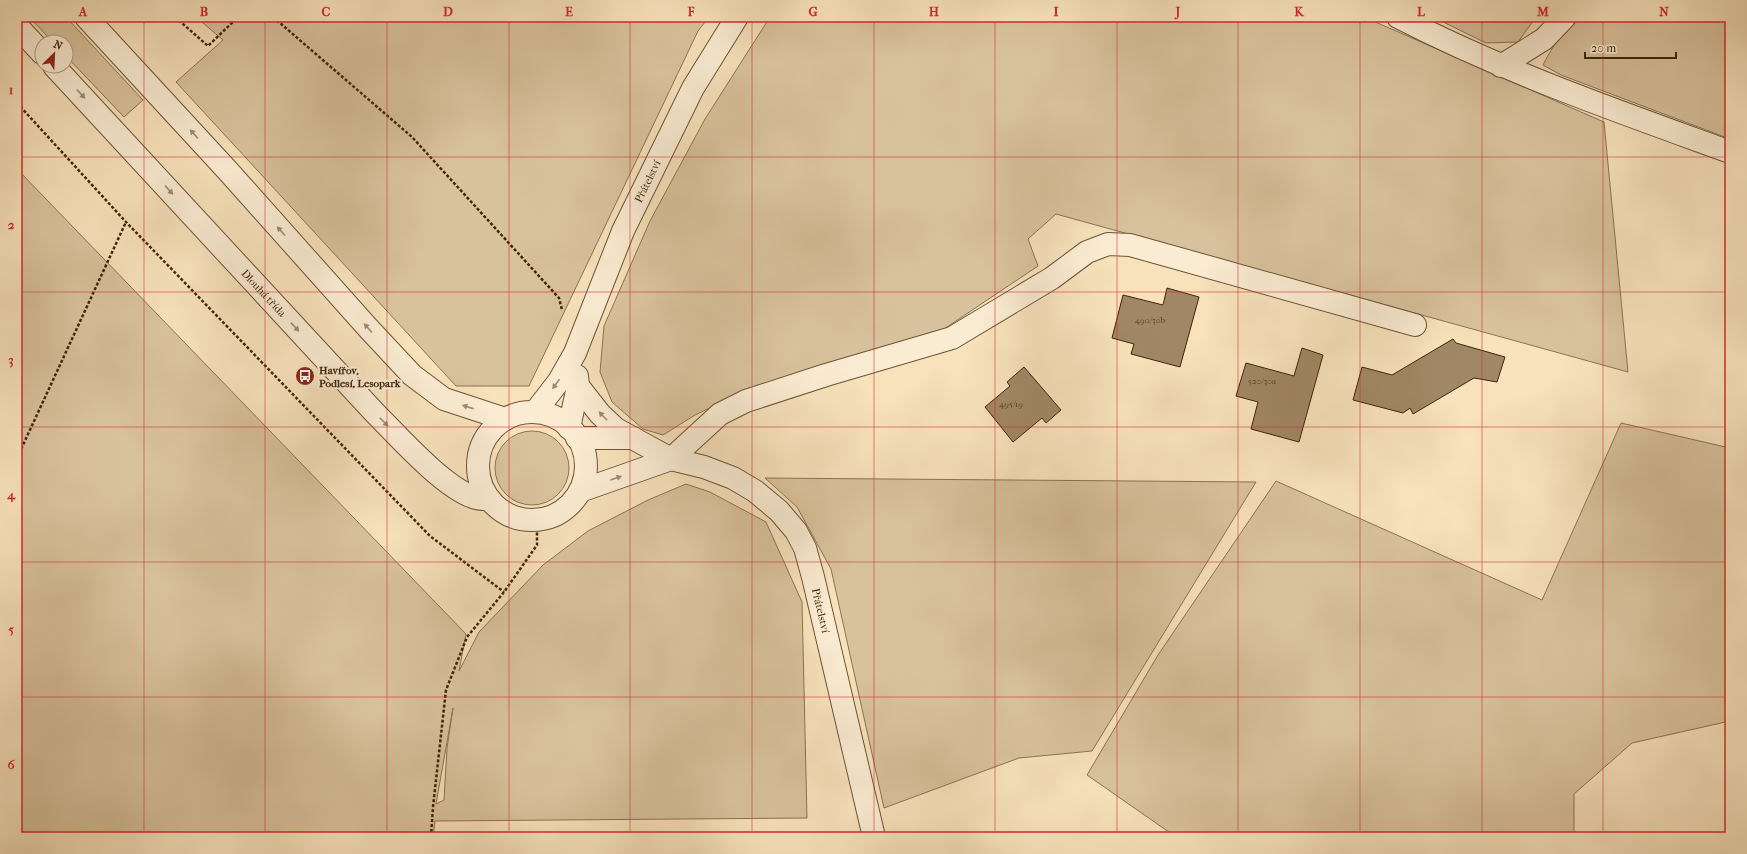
<svg xmlns="http://www.w3.org/2000/svg" width="1747" height="854" viewBox="0 0 1747 854" font-family="'IM FELL French Canon',serif">
	<style>
		.green { fill: #d8c29d; stroke: #8c7352; fill-rule: evenodd }
		.building { fill: #a08765; stroke: #412407 }
		.lines { fill: none; stroke-linecap: round; stroke-linejoin: round }
		.minor-casing { stroke: #6e5434; stroke-width: 24 }
		.path { stroke: #412407; stroke-width: 2.5; stroke-dasharray: 3 2; stroke-linecap: butt }
		.minor { stroke: #faecd3; stroke-width: 22 }
		.oneway { fill: #9e886d }
		.grid { fill: none; stroke: #d62828; stroke-width: 1; stroke-opacity: 0.55 }
		.labels { text-anchor: middle; dominant-baseline: central; stroke-width: 4; stroke-linejoin: round; paint-order: stroke }
		.number-label { font-size: 9px; fill: #593d1e }
		.street-label { font-size: 11px; fill: #412407; stroke: #faecd3 }
		.poi-label { font-size: 11px; font-weight: bold; fill: #412407; stroke: #faecd3; text-anchor: start }
		.neatline { fill: none; stroke: #d62828; stroke-width: 1.5 }
		.grid-label { font-size: 13px; text-anchor: middle; font-weight: bold; fill: #d62828 }
	</style>
	<rect width="100%" height="100%" fill="#f7e2bc"/>
	<filter id="stains"><feTurbulence type="fractalNoise" baseFrequency=".005" numOctaves="4"/><feColorMatrix values="0 0 0 0 .2 0 0 0 0 .09 0 0 0 0 .02 0 0 0 .5 -.17"/></filter>
	<radialGradient id="worn" r=".72"><stop offset=".6" stop-color="#630" stop-opacity="0"/><stop offset="1" stop-color="#630" stop-opacity=".3"/></radialGradient>
	<path class="green" d="M29,17H66L143,100L124,117L66,56V42H53Z
		M196,17H709L698,31L529,386H456L176,82L223,40Z
		M770,17H1364L1604,122L1628,372L1056,214L1028,239L1038,266L944,329L876,354L758,385L695,415L663,435L643,429L612,402L600,372L604,326L650,221L705,119Z
		M1433,17H1536L1518,42L1486,43Z
		M1570,17H1730V139L1561,75L1543,65C1551,48 1563,34 1570,17Z
		M17,169L466,634L459,671L479,632L543,565L588,531L648,500L686,484L710,492L766,522L802,602L807,818L435,821L433,837H17ZM453,708L447,748L444,800L436,804Z
		M1621,423L1730,448V721L1632,743L1574,794V837H1176L1087,775L1158,655L1276,481L1542,600Z
		M495 468a37 37 0 1 1 74 0a37 37 0 1 1-74 0Z
		M765,478L1256,482L1092,751L1019,758L884,808L831,569L797,507Z"/>
	<path class="building" d="M1167,288L1199,297L1180,367L1131,354L1134,344L1112,338L1123,295L1163,305Z
		M1453,339L1456,343L1505,357L1497,382L1474,378L1413,414L1410,408L1403,413L1353,400L1362,367L1392,375Z
		M1302,348L1323,355L1299,442L1251,429L1258,402L1236,396L1246,363L1294,376Z
		M1024,367L1061,410L1046,423L1042,418L1013,442L985,407L1010,386L1007,382Z"/>
	<g class="lines">
		<g class="minor-casing">
			<g id="minor">
				<path d="M86,17L228,171L369,329L412,375L444,399L505,419"/>
				<path d="M1398,17C1505,72 1617,111 1730,152"/>
				<path d="M17,26L42,53"/>
				<path id="s1" d="M54,66L374,412C397,435 442,486 473,497C478,499 483,499 488,499"/>
				<path d="M1501,66L1544,39L1565,17"/>
				<path id="s2" d="M578,386L600,414L616,429L671,459L704,467L733,478L755,491L779,511L796,531L805,548L813,577L874,837"/>
				<path id="s3" d="M535,412L559,381L575,353L623,231L693,88L737,17"/>
				<circle cx="532" cy="466" r="54"/>
				<path d="M569,428L578,386L577,376"/>
				<path d="M577,438H633"/>
				<path d="M580,491L671,459L720,414L746,401L826,375L952,338L1052,278L1087,252L1108,244L1130,245L1415,325"/>
			</g>
		</g>
		<path class="path" d="M175,17L208,46L238,17
			M273,17L412,137L559,298L562,310
			M17,103L126,222L430,536L504,592
			M17,458L126,222
			M431,837L433,807L446,690L467,637L504,592L537,545V520"/>
		<use href="#minor" class="minor"/>
	</g>
	<defs><path id="oneway-solid" d="M-6-.8H1V-3.2L6.5 0L1 3.2V.8H-6Z"/></defs>
	<g class="oneway">
		<use href="#oneway-solid" transform="translate(81 94) rotate(47)"/>
		<use href="#oneway-solid" transform="translate(194 134) rotate(-132)"/>
		<use href="#oneway-solid" transform="translate(169 190) rotate(48)"/>
		<use href="#oneway-solid" transform="translate(281 231) rotate(-132)"/>
		<use href="#oneway-solid" transform="translate(295 327) rotate(47)"/>
		<use href="#oneway-solid" transform="translate(368 328) rotate(-132)"/>
		<use href="#oneway-solid" transform="translate(556 384) rotate(126)"/>
		<use href="#oneway-solid" transform="translate(468 407) rotate(-162)"/>
		<use href="#oneway-solid" transform="translate(603 416) rotate(-134)"/>
		<use href="#oneway-solid" transform="translate(384 422) rotate(45)"/>
		<use href="#oneway-solid" transform="translate(616 478) rotate(-19)"/>
	</g>
	<path class="grid" d="M144,17V837M265,17V837M387,17V837M509,17V837M630,17V837M752,17V837M874,17V837M995,17V837M1117,17V837M1238,17V837M1360,17V837M1482,17V837M1603,17V837M17,157H1730M17,292H1730M17,427H1730M17,562H1730M17,697H1730"/>
	<defs>
		<g id="bus-disc" transform="scale(1)"><circle r="9.5" fill="#8f2418" stroke="#faecd3"/><path d="M-5-6H5V4H4V6H2V4H-2V6H-4V4H-5ZM-3.5-4V0h7V-4ZM-3.5 1.2v1.5H-2V1.2ZM2 1.2v1.5H3.5V1.2Z" fill="#fff"/></g>
	</defs>
	<g fill-rule="evenodd">
		<use href="#bus-disc" x="305" y="376"/>
	</g>
	<g class="labels">
		<g class="number-label">
			<text x="1150" y="320">490/30b</text>
			<text x="1262" y="381">520/30a</text>
			<text x="1011" y="404">495/19</text>
		</g>
		<g class="street-label">
			<text stroke="none"><textPath href="#s3" startOffset="258">Přátelství</textPath></text>
			<text stroke="none"><textPath href="#s1" startOffset="309">Dlouhá třída</textPath></text>
			<text stroke="none"><textPath href="#s2" startOffset="352">Přátelství</textPath></text>
		</g>
		<g class="poi-label">
			<text x="319" y="370">Havířov,<tspan x="319" dy="13">Podlesí, Lesopark</tspan></text>
		</g>
	</g>
	<rect width="1747" height="854" fill="none" stroke="#f7e2bc" stroke-width="44"/>
	<g transform="translate(54 54) rotate(24)"><circle r="19" fill="#faecd3" stroke="#b09c81"/>
	<path d="M0-3L7 15L0 10L-7 15Z" fill="#8f2418"/>
	<text y="-6" font-size="11" font-weight="bold" text-anchor="middle" fill="#412407">N</text>
	</g>
	<path d="M1585 52v6h91v-6" fill="none" stroke="#412407" stroke-width="2"/>
	<text x="1591" y="52" font-size="12" fill="#412407" stroke="#faecd3" stroke-width="3" paint-order="stroke">20 m</text>
	<rect x="22" y="22" width="1703" height="810" class="neatline"/>
	<g class="grid-label">
		<text x="83" y="16">A</text>
		<text x="204" y="16">B</text>
		<text x="326" y="16">C</text>
		<text x="448" y="16">D</text>
		<text x="569" y="16">E</text>
		<text x="691" y="16">F</text>
		<text x="813" y="16">G</text>
		<text x="934" y="16">H</text>
		<text x="1056" y="16">I</text>
		<text x="1178" y="16">J</text>
		<text x="1299" y="16">K</text>
		<text x="1421" y="16">L</text>
		<text x="1543" y="16">M</text>
		<text x="1664" y="16">N</text>
		<text x="11" y="94">1</text>
		<text x="11" y="229">2</text>
		<text x="11" y="364">3</text>
		<text x="11" y="499">4</text>
		<text x="11" y="634">5</text>
		<text x="11" y="769">6</text>
	</g>
	<rect width="100%" height="100%" filter="url(#stains)"/>
	<rect width="100%" height="100%" fill="url(#worn)"/>
</svg>
